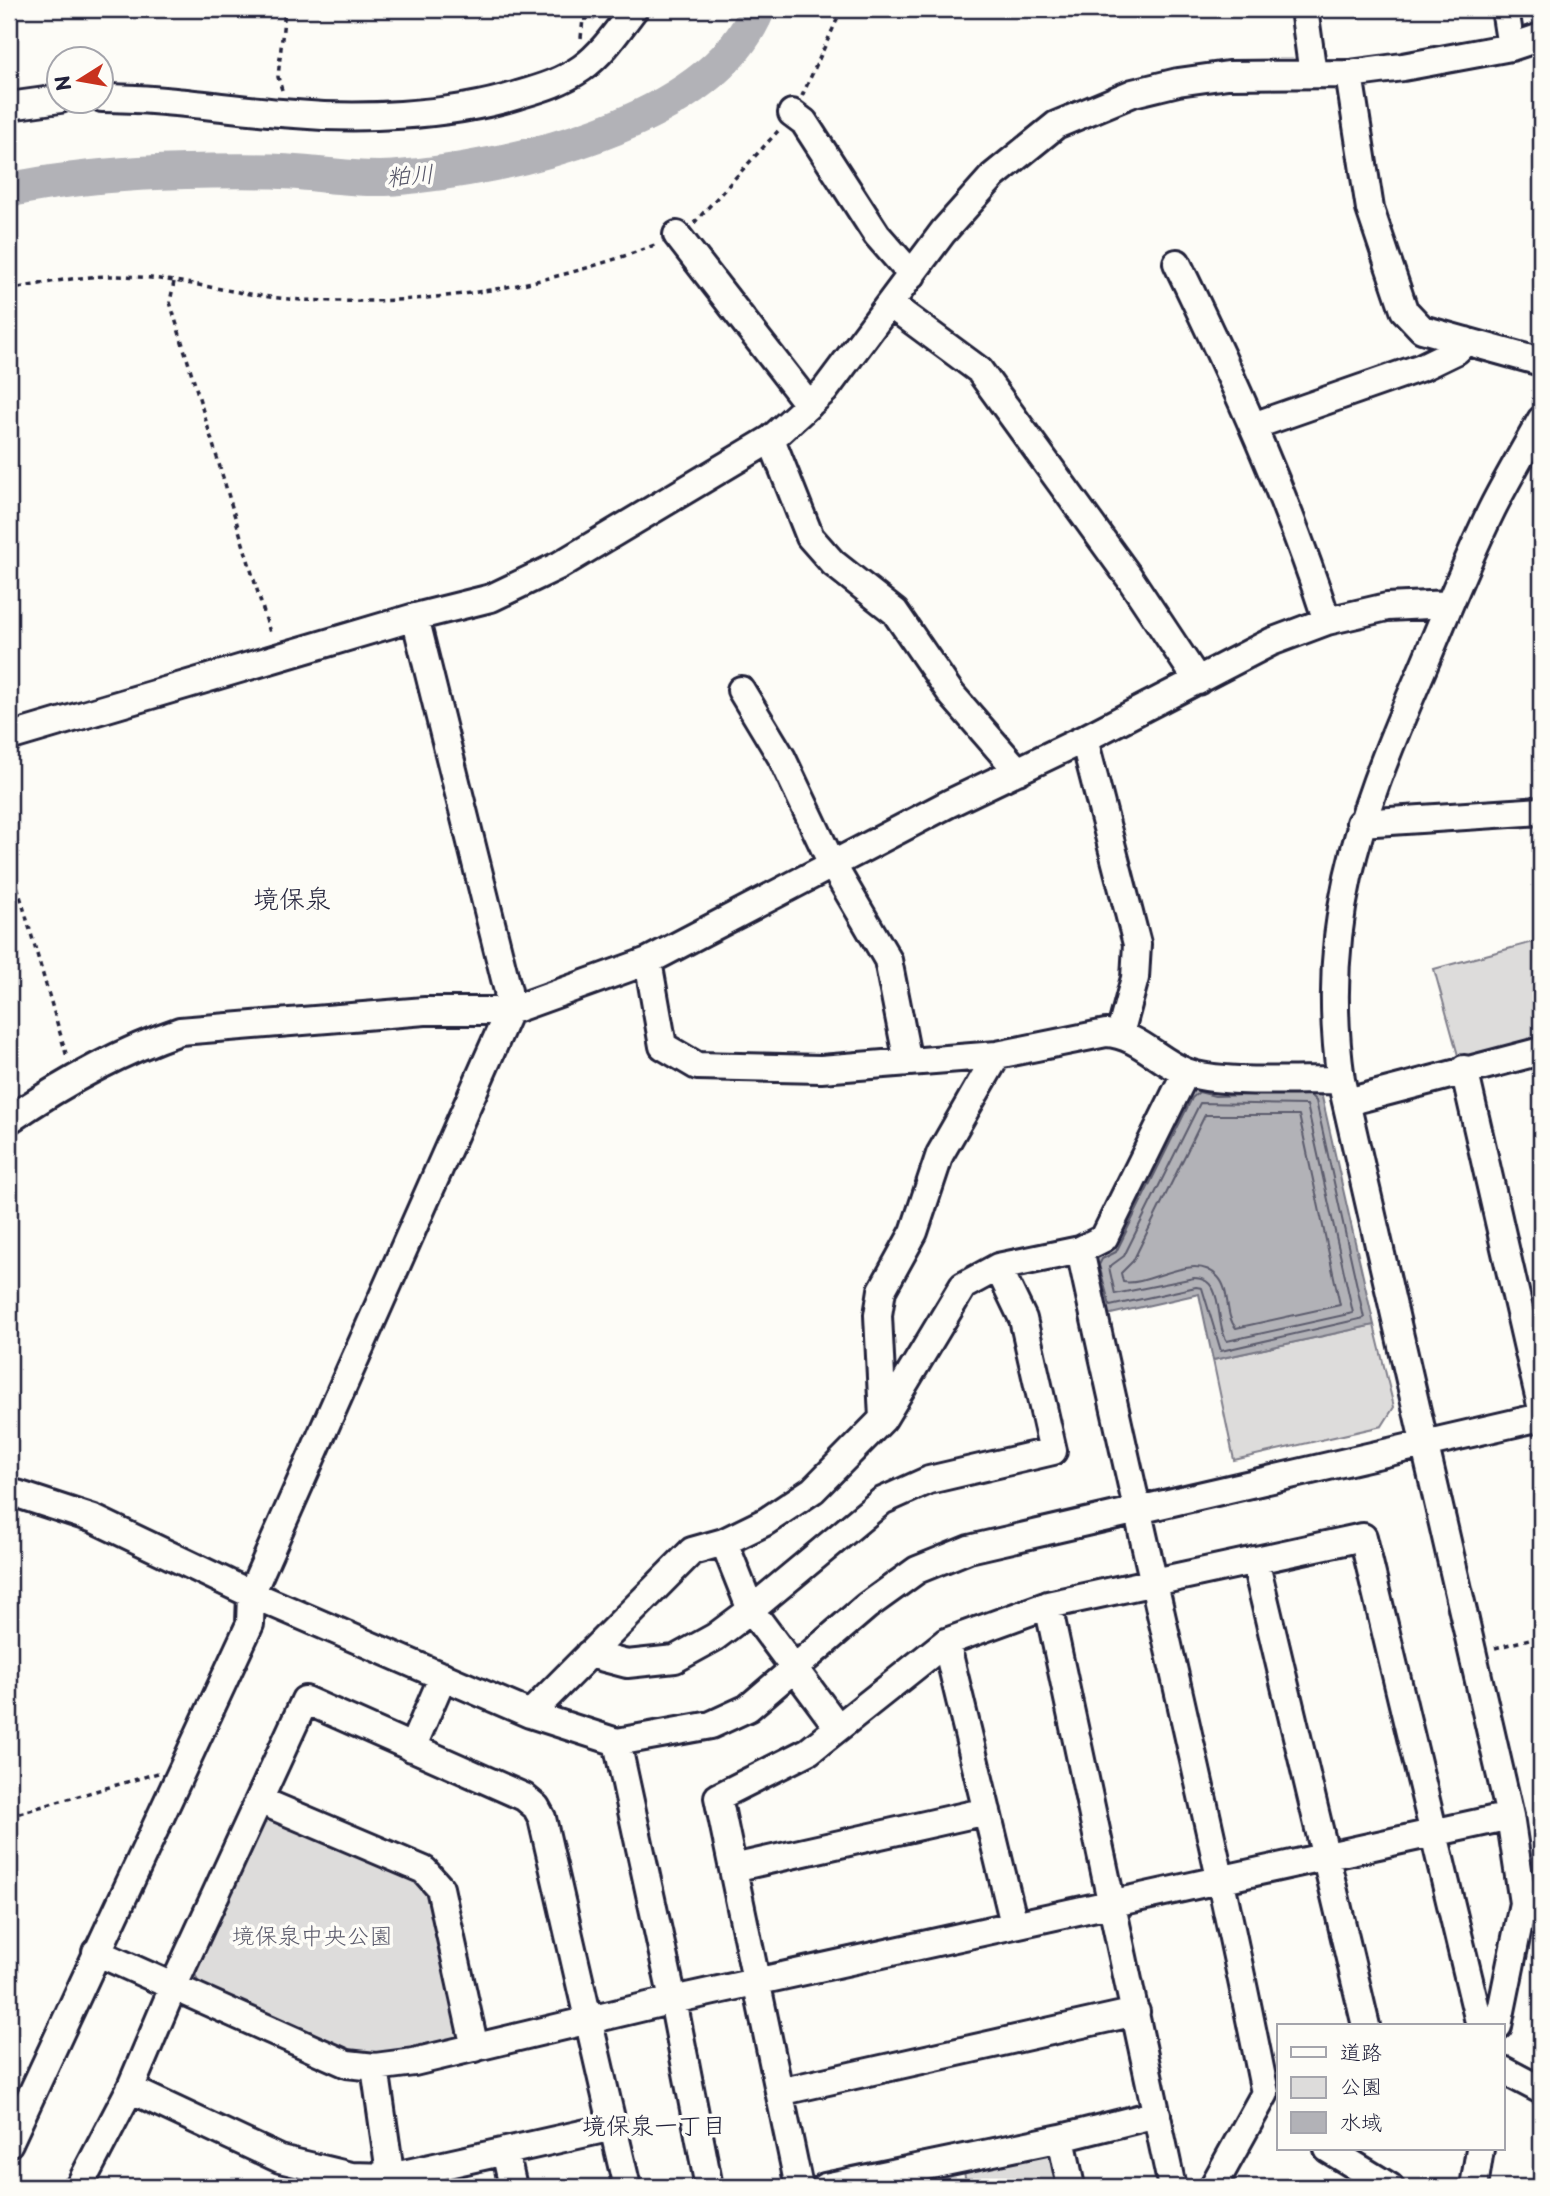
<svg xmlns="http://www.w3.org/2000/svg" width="1550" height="2196" viewBox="0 0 1550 2196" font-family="'Playpen Sans','Klee One',sans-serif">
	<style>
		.green { fill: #dddcdb; stroke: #807f8b; stroke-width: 2 }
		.water { fill: #b2b2b7; stroke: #787885; stroke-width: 2 }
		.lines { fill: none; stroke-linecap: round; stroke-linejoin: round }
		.shore { stroke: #5c5c6d; stroke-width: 2 }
		.river { stroke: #b2b2b7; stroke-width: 35 }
		.minor-casing { stroke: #22223b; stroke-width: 32 }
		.path { stroke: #22223b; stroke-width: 3.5; stroke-dasharray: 5 5; stroke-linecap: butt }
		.minor { stroke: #fdfcf7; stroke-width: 26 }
		.labels { text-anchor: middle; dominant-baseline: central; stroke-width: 7; stroke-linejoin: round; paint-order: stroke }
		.park-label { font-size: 23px; fill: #5a5a6b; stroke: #fdfcf7 }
		.water-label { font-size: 24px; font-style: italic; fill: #545466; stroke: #fdfcf7 }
		.neighbourhood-label { font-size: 24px; fill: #22223b; stroke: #fdfcf7 }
		.quarter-label { font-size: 26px; fill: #22223b; stroke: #fdfcf7 }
	</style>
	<rect width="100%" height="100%" fill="#fdfcf7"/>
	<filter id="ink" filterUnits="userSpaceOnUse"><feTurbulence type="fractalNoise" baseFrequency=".0143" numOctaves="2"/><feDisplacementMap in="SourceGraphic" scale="14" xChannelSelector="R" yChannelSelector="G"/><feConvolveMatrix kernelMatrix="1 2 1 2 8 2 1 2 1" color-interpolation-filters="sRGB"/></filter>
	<g filter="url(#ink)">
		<path class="green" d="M1541,940V1042L1459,1059L1434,969Z
			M1374,1325L1394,1407L1382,1426L1234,1460L1213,1360Z
			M274,1815L422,1882L430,1893L460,2027L456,2039C435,2044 413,2052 392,2055C343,2060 246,2005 199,1984L192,1966L262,1819Z
			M1051,2152L1060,2175L1053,2187H967L963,2167Z"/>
		<path class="water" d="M1196,1084L1312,1087L1322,1097L1374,1325L1213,1360L1199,1294L1102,1316L1091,1264L1186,1094Z"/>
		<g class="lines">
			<path class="shore" d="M1250,1095L1215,1096L1199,1092L1192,1098L1116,1252L1102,1259L1099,1265L1110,1306L1196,1287L1202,1288L1221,1351L1364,1318L1316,1101L1310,1095
				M1200,1103L1307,1105L1353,1313L1227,1341C1214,1324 1226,1278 1194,1278L1115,1294L1109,1267L1124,1256Z
				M1205,1115H1299L1340,1305L1236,1328C1224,1315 1231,1291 1218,1277C1194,1250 1150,1287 1123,1282L1121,1273L1133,1261Z"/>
			<path class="river" d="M9,190C95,172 184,170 272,171C312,172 354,181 394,178C505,169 711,125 758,9"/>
			<g class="minor-casing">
				<path id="minor" d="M1304,9L1313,74
					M1505,9L1511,47
					M1349,74L1370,209L1404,310L1422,329L1541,362
					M102,98C162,98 221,108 281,113C355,120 448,117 518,95C541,88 562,82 582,68C603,53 618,30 634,9
					M9,106L60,99
					M792,113L804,122L877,235L912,275
					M677,235L809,405
					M1177,263C1234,380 1287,497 1327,621
					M891,305L979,370L1129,577L1198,681
					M1253,426L1422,367L1457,350L1466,341
					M771,439L810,537L833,563L895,612L952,695L1018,771
					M741,690L782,758L832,864L888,960L908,1062
					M9,737L415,617L491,598L560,565L771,439L825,390L943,232L993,176L1056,125L1133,93L1178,82L1228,75L1349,74L1403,67L1511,47L1541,37
					M1084,739L1137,944L1135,978L1120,1034
					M1360,823L1541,811
					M648,961L663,1046L697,1066L821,1069L997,1055L1106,1033C1139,1035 1157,1061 1186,1072C1219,1085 1303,1079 1341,1080
					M1464,1069L1541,1405
					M1347,1102L1541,1051
					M9,1120C63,1083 118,1052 180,1031L425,1011H509L648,961L950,803L1084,739L1271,642L1327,621L1387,607L1449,604
					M1080,1250C1140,1532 1209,1811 1265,2093L1213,2187
					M883,1419L878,1315L882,1290L914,1232L940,1154L997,1055
					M9,1495L17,1494L94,1519L251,1594L530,1714L617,1742L711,1725L748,1708L867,1606L917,1570L969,1549L1541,1417
					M724,1542L751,1610L837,1726
					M1255,1560L1366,2026
					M1048,1605L1172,2187
					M946,1642L1014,1924
					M589,1654L627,1664L675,1659L715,1637L751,1610L882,1501L929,1480L1053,1451L1023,1319L998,1267
					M530,1714L692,1551L724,1542L765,1522L813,1490L883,1419L963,1286L998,1267L1080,1250L1104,1238L1186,1072
					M617,1742L673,2000L709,2187
					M412,1748L443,1676
					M259,1800L424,1870L440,1888L475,2048
					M733,1868L987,1811
					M96,1952L347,2064L375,2067L414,2062L673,2000L1510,1816
					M1498,2026L1523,1903L1510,1816L1341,1080C1319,928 1357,821 1416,684C1441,626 1464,566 1492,509C1507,479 1525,449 1541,420
					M375,2067L392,2187
					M1503,2070L1541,2090
					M130,2089L280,2159L351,2176L390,2177L613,2127L627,2187
					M779,2092L1136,2012
					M1061,2138L1157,2114
					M9,2143L250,1624L251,1594L509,1011L508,991L415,617
					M1328,2149L1390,2187
					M505,2151L513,2187
					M79,2187L130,2089L174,1985L305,1700L524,1797L536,1807L542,1818L613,2127
					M799,2187L718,1797L809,1751L946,1642L1048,1605L1363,1537L1480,2026
					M825,2187L1061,2138L1071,2187
					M1474,2187L1480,2149"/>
			</g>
			<path class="path" d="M583,19H593L601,14
				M581,38L584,9
				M282,90L278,77L285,9
				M802,96L842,9
				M694,223L778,131
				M174,282L170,302L271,636
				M9,290C43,283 79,276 114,276C178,276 240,297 303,300C427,306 541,289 657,244
				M9,858L67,1057
				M1495,1648L1541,1636
				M9,1816L158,1773"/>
			<use href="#minor" class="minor"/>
		</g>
	</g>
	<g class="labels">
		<g class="park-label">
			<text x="312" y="1934">境保泉中央公園</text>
		</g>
		<g class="water-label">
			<text transform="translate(410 174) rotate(-5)">粕川</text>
		</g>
		<g class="neighbourhood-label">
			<text x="654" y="2124">境保泉一丁目</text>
		</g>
		<g class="quarter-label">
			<text x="292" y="897">境保泉</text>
		</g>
	</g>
	<rect width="1550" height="2196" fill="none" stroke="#fdfcf7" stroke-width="35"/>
	<rect x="18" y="18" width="1515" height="2161" fill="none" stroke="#22223b" stroke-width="2.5" filter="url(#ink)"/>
	<rect x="1277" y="2024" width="228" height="126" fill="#fdfcf7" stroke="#a5a5ac" stroke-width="2"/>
	<rect x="1291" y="2047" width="35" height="10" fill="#fdfcf7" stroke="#a5a5ac" stroke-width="2"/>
	<text x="1340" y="2060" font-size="21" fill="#22223b">道路</text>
	<rect x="1291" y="2077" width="35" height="21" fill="#dddcdb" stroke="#a5a5ac" stroke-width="2"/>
	<text x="1340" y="2094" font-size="21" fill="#22223b">公園</text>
	<rect x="1291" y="2112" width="35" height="21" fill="#b2b2b7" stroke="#a5a5ac" stroke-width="2"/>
	<text x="1340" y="2130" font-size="21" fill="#22223b">水域</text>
	<g transform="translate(80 80) rotate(259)"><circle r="33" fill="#fdfcf7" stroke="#a5a5ac" stroke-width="2"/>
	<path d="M0-5L12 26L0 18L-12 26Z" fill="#c8321e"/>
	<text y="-10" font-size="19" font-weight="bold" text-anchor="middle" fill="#22223b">N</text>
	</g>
</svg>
